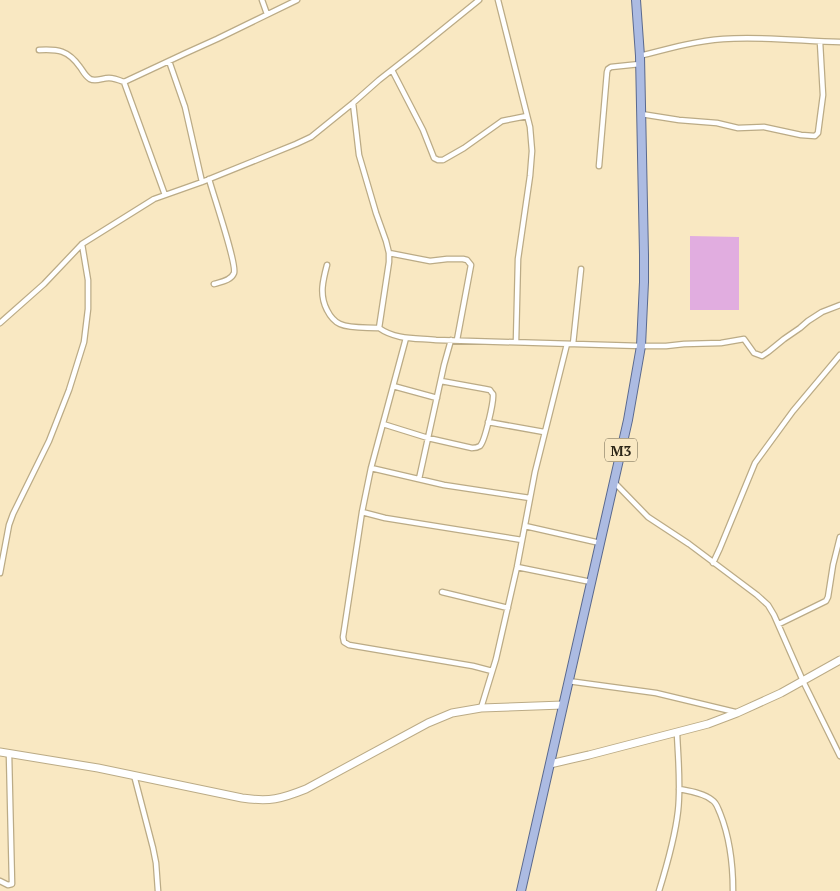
<svg xmlns="http://www.w3.org/2000/svg" width="840" height="891" viewBox="0 0 840 891" font-family="'PT Serif',serif">
	<style>
		.grass { fill: #e1ade0 }
		.lines { fill: none; stroke-linecap: round; stroke-linejoin: round }
		.street-casing { stroke: #bbab86; stroke-width: 7 }
		.secondary-casing { stroke: #bbab86; stroke-width: 9 }
		.primary-casing { stroke: #5a698e; stroke-width: 10 }
		.street { stroke: #fff; stroke-width: 4.5 }
		.secondary { stroke: #fff; stroke-width: 7 }
		.primary { stroke: #acbbe2; stroke-width: 8 }
		.labels { text-anchor: middle; dominant-baseline: central; stroke-width: 4; stroke-linejoin: round; paint-order: stroke }
		.shield { fill: #f9e8c2; stroke: #69604a; stroke-width: 1 }
		.shield-label { font-size: 14px; font-weight: bold; fill: #2b2517 }
	</style>
	<rect width="100%" height="100%" fill="#f9e8c2"/>
	<path class="grass" d="M690,236L739,237V310H690Z"/>
	<g class="lines">
		<g class="street-casing">
			<path id="street" d="M262,0L267,14
				M498,0L530,127L532,151L530,176L518,259L516,342
				M39,50C58,49 68,50 80,67C83,71 85,76 90,79C96,82 102,78 109,78C114,78 119,80 124,82L165,195
				M640,56C667,49 695,41 723,39C761,36 802,41 840,42
				M169,61L185,107L202,182
				M392,70L423,130L434,158L438,160H443L464,148L502,121L527,116
				M124,82L186,53L217,39L297,0
				M353,103L359,155L376,213L386,241L389,253V262L379,328C396,340 416,338 436,340L641,346H666L684,344L721,343L744,339L754,353L762,356L768,352L784,339L800,328L808,321L822,312L840,305
				M641,114L679,120L717,123L738,128L764,127L801,135L815,136L818,133L823,95L820,42
				M599,166L607,72L608,69L611,67L640,64
				M209,179C213,194 237,264 234,273C231,281 220,282 214,284
				M389,253L430,261L447,259H463L467,260L471,265L457,340
				M327,265C323,280 319,295 327,310C330,316 333,321 340,324C351,329 367,327 379,328
				M0,323L44,284L82,244L154,199L202,182L296,144L311,137L353,103L379,80L416,51L479,0
				M406,338L371,468L362,512L343,637L344,642L349,645L473,666L492,671
				M573,344L581,269
				M393,386L437,398
				M488,422L544,432
				M383,424L428,438L472,448C476,448 477,448 480,446C485,441 494,401 493,394C492,393 491,392 490,390L485,389L441,381
				M371,468L444,485L530,498
				M419,479L444,365L451,340
				M614,482L648,517L689,544L757,595L768,605L774,615L803,681L840,756
				M362,512L385,518L522,540
				M525,526L600,543
				M713,563L720,548L755,463L793,411L840,355
				M517,567L591,582
				M0,573L9,525L13,514L49,441L69,390L84,342L88,309V280L82,244
				M442,592L508,608
				M779,624L826,601L828,597L833,565L840,537
				M568,681L656,693L735,712
				M481,708L496,659L517,567L535,472L567,344
				M134,775L153,848L156,863L158,891
				M679,789C689,791 704,793 712,800C717,803 718,809 720,813C730,838 733,864 733,891
				M0,881L8,885L12,884L9,754
				M659,891C667,865 675,838 678,811C681,785 678,758 677,733"/>
		</g>
		<g class="secondary-casing">
			<path id="secondary" d="M0,752L98,768L242,798C270,802 281,799 306,789L428,723L452,713L481,708L563,705
				M550,764L589,755L708,724L737,713L781,693L840,660"/>
		</g>
		<g class="primary-casing">
			<path id="primary" d="M521,891L628,420L641,346L644,282V255L640,56L636,0"/>
		</g>
		<use href="#street" class="street"/>
		<use href="#secondary" class="secondary"/>
		<use href="#primary" class="primary"/>
	</g>
	<g class="labels">
		<rect class="shield" x="605" y="438.5" width="32" height="23" rx="4"/>
		<g class="shield-label">
			<text x="621" y="450">M3</text>
		</g>
	</g>
</svg>
